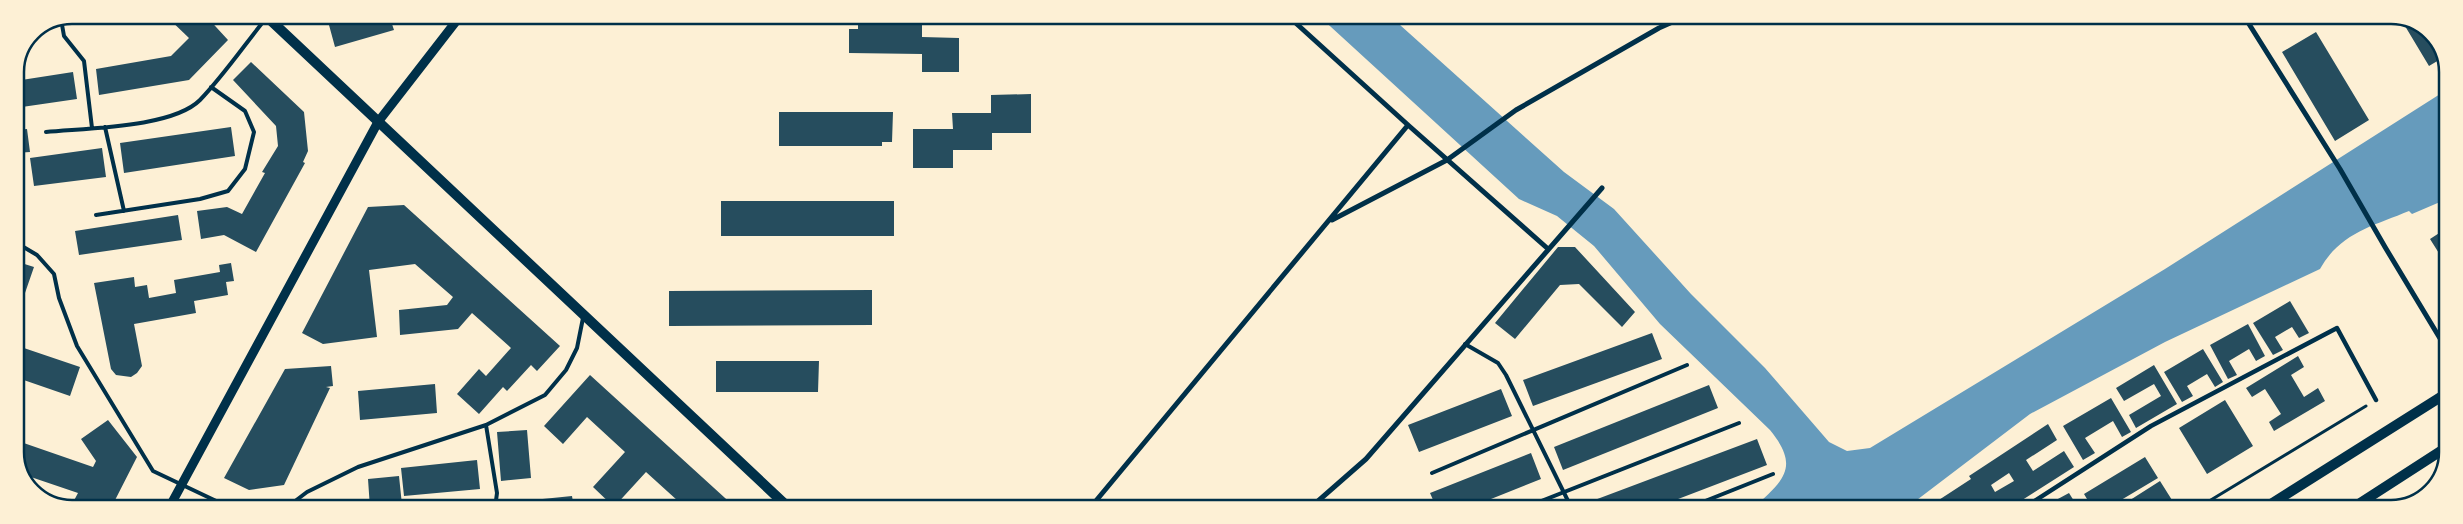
<svg xmlns="http://www.w3.org/2000/svg" width="2463" height="524" viewBox="0 0 2463 524" font-family="'Roboto Condensed',sans-serif">
	<style>
		.water { fill: #669bbc }
		.building { fill: #264d5e; fill-rule: evenodd }
		.lines { fill: none; stroke-linecap: round; stroke-linejoin: round }
		.path { stroke: #003049; stroke-width: 3 }
		.service { stroke: #003049; stroke-width: 4 }
		.pedestrian { stroke: #003049; stroke-width: 4.5 }
		.minor { stroke: #003049; stroke-width: 5 }
		.tertiary { stroke: #003049; stroke-width: 9 }
		.secondary { stroke: #003049; stroke-width: 10 }
		.rim { fill: none; stroke: #003049; stroke-width: 2.5 }
	</style>
	<rect width="100%" height="100%" fill="#fdf0d5"/>
	<path class="water" d="M1319,16H1390L1564,172L1614,209L1691,294L1765,368L1829,442L1847,451L1870,448L2165,269L2448,89L2447,199L2412,214L2409,211C2373,226 2340,233 2320,269L2165,342L2030,414L1905,509H1752C1783,481 1801,468 1770,430L1660,324L1594,246L1557,216L1519,199Z"/>
	<path class="building" d="M71,15H102V16L65,22L64,18Z
		M165,15H205L228,40L189,80L99,95L96,69L171,56L189,38Z
		M362,15H389L394,30L335,47L329,25Z
		M2399,16L2434,34L2444,57L2429,66Z
		M858,21H922V37L959,38V72H922V54L849,53V29H858Z
		M46,26L47,32L30,34L32,31Z
		M2316,32L2369,120L2335,141L2282,52Z
		M251,62L304,112L308,151L303,162L305,163L256,252L224,235L201,239L197,211L227,207L242,214L265,173L262,172L278,146L276,126L233,80Z
		M73,72L77,99L15,108V81Z
		M1031,94V133H992V150H953V168H913V129H953L952,113H991V95Z
		M779,112H893L892,142H882V146H779Z
		M231,127L235,156L124,173L120,143Z
		M27,129L30,152L15,153V130Z
		M102,148L106,177L34,186L30,158Z
		M721,201H894V236H721Z
		M404,205L560,346L537,371L531,365L507,391L503,387L479,414L457,394L479,369L486,376L511,348L472,313L458,329L400,335L399,310L447,305L453,297L415,264L369,270L377,337L323,344L302,333L368,207Z
		M178,215L182,240L79,255L75,231Z
		M2447,228V254L2442,258L2430,239Z
		M1558,247H1575L1635,312L1622,327L1579,284L1560,285L1515,339L1495,323Z
		M15,261L34,267L25,293L15,290Z
		M231,263L234,281L226,282L228,295L194,301L196,313L134,324L142,366L137,373L131,377L116,375L111,369L94,283L134,277L135,287L147,285L149,298L176,293L174,280L220,272L219,265Z
		M872,290V325L669,326V291Z
		M2290,301L2309,333L2299,338L2292,327L2275,337L2283,350L2273,355L2253,323Z
		M2248,324L2265,356L2256,361L2249,349L2229,361L2237,375L2228,379L2210,345Z
		M1652,333L1662,359L1533,406L1523,380Z
		M15,345L80,367L70,396L15,377Z
		M2203,349L2223,382L2215,387L2207,374L2187,386L2193,396L2182,402L2164,372Z
		M2298,356L2304,367L2291,375L2304,397L2318,388L2325,401L2274,431L2269,422L2281,414L2265,389L2252,397L2246,388Z
		M716,361H819L818,392H716Z
		M2154,365L2177,404L2136,428L2129,415L2161,396L2154,384L2124,401L2116,388Z
		M331,366L333,386L326,387L330,388L284,485L249,490L224,478L285,369Z
		M590,375L736,508H681L678,501L646,472L614,507L593,487L625,452L587,417L563,444L544,426Z
		M435,384L437,413L360,420L358,391Z
		M1709,385L1718,408L1563,470L1554,447Z
		M1501,389L1512,416L1419,452L1408,425Z
		M2111,398L2131,432L2122,437L2113,421L2085,438L2095,453L2083,460L2063,426Z
		M2225,400L2253,446L2207,474L2179,428Z
		M108,420L137,457L111,508H70L78,493L22,474L15,460V440L93,467L96,461L81,439Z
		M2048,424L2057,440L2026,460L2033,471L2064,451L2074,467L2008,509H1976L1971,501L1958,509H1925L1971,479L1969,476ZM2009,473L2014,481L1995,492L1991,485Z
		M527,430L531,478L501,481L497,432Z
		M1757,439L1767,465L1652,509H1586L1584,504Z
		M1531,453L1541,479L1466,509H1437L1430,493Z
		M2145,457L2158,478L2106,509H2093L2084,494Z
		M477,460L480,489L404,496L401,468Z
		M399,476L402,505L370,508L368,479Z
		M2160,481L2177,508L2116,509Z
		M2069,493L2079,509H2061L2056,500Z
		M572,496L574,508H503L502,503Z
		M347,501L348,508H301V505Z"/>
	<g class="lines">
		<path class="path" d="M2196,509L2366,406"/>
		<path class="service" d="M61,19L64,36L84,61L92,128
			M105,127L124,211
			M46,132C85,128 172,128 200,100C224,75 245,44 267,17
			M96,215L200,199L228,191L245,169L254,132L245,111L211,87
			M15,242L37,255L54,274L59,298L77,346L153,471L231,508
			M1465,344L1498,363L1506,375L1572,509
			M486,425L497,493L495,508
			M1432,473L1687,365
			M286,508L307,492L358,467L486,425L545,395L566,370L577,348L583,318
			M1521,509L1739,423
			M1685,509L1773,474"/>
		<path class="pedestrian" d="M2022,509L2151,426L2337,328L2376,400"/>
		<path class="minor" d="M1288,16L1408,125
			M2244,16L2340,169L2385,247L2447,350
			M1332,220L1447,160L1516,110L1659,28L1686,16
			M1090,508L1408,125L1547,248
			M1309,509L1366,459L1602,188"/>
		<path class="tertiary" d="M169,508L378,122L461,15"/>
		<path class="secondary" d="M265,15L789,508
			M2263,509L2447,393
			M2351,509L2447,447"/>
	</g>
	<path d="M0 0H2463V524H0ZM72 24H2391A48 48 0 0 1 2439 72V452A48 48 0 0 1 2391 500H72A48 48 0 0 1 24 452V72A48 48 0 0 1 72 24Z" fill="#fdf0d5" fill-rule="evenodd"/>
	<path class="rim" d="M72 24H2391A48 48 0 0 1 2439 72V452A48 48 0 0 1 2391 500H72A48 48 0 0 1 24 452V72A48 48 0 0 1 72 24Z"/>
</svg>
